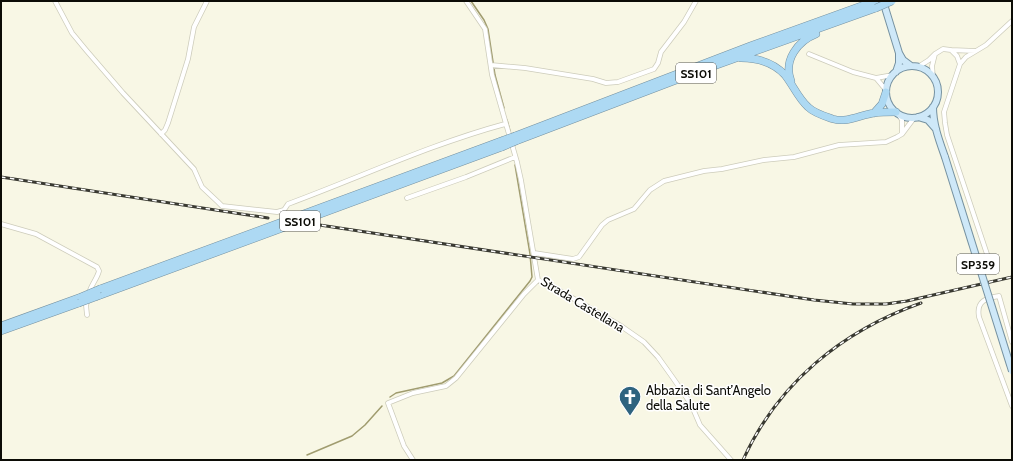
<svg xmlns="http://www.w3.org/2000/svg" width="1013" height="461" viewBox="0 0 1013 461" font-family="Cabin,sans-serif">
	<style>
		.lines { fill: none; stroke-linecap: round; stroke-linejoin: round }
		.stream { stroke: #a09c6f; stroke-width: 1.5 }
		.street-casing { stroke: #cdccbb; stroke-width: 5.5 }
		.primary-casing { stroke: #7591a0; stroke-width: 8 }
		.highway-casing { stroke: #7591a0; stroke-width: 8 }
		.street { stroke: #fff; stroke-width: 4 }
		.primary { stroke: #cee8f8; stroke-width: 6 }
		.highway { stroke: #add9f3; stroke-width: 7 }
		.rail-casing { stroke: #393931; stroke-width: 3 }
		.rail { stroke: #fff; stroke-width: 1.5; stroke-dasharray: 4.5; stroke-linecap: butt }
		.primary-bridge-casing { stroke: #7591a0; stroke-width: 8; stroke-linecap: butt }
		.highway-bridge-casing { stroke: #7591a0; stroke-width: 8; stroke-linecap: butt }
		.primary-bridge { stroke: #cee8f8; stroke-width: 6 }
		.highway-bridge { stroke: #add9f3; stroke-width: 7 }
		.labels { text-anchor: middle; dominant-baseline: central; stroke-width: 3; stroke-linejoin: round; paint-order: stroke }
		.shield { fill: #fff; stroke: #555551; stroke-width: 1 }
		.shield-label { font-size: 12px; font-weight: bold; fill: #0c0c06 }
		.street-label { font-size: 13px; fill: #0c0c06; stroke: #fff }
		.poi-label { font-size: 13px; fill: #0c0c06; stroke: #fff; text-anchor: start }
	</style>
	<rect width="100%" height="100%" fill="#f8f7e5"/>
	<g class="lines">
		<path class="stream" d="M471,1L484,20L488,29L495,75L504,108
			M507,120L511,135
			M390,397L396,393L442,383L454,376L530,281L532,277L530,254L515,165
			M307,455L352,436L365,425L382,406"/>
		<g class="street-casing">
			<path id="street" d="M55,1L72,33L86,50L123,93L194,169L202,187L218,202L222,206L277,212L284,210L288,204C361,177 431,144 505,124
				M466,1L485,29L492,75L517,162L521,180L538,280L548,284L621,326L644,342L658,357L673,378L691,404L700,425L731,460
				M951,50L975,51
				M809,54L853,72L876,78L893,75
				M960,64L966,57L986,45L1012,21
				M491,65L525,68L593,79L606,83L618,82L654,69L658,63L661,52L684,22L696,1
				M918,67L929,60L935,54L943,49L951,50L957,56L960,64L944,112L945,123L947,135L992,269
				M933,77L932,66L935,54
				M876,78L886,90
				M898,114L902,120V133
				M161,134L165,130L168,123L188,59L194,27L207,1
				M407,198L466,177L515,157
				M1,224L36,234L97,267L99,271C97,279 91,285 89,293
				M534,253L573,259L579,257L602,225L608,220L634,209L650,190L664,181L704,171L722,169L764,160L794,157L839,145L886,142L897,137L902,134L914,118
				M87,315L86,305L88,300
				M1012,342L999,296C986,298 976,301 979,317L1012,406
				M413,460L404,446L388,403L413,393L446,386L456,378L524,294L538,280"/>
		</g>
		<g class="primary-casing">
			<path id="primary" d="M883,1L899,53L903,60L911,66
				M886 92a26 26 0 1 1 52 0a26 26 0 1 1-52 0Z
				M896,72L899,63V53
				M933,107C933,124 939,140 945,157
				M918,117L928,120L936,129"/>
		</g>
		<g class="highway-casing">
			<path id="highway" d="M741,58C757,58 773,62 785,75C793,85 798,98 808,107C814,113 824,116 833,119C847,123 860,115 874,113C881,112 889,112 896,112
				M791,81C783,60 798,41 816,34
				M874,113L882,104L886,92
				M515,136L750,46L875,1
				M516,141L700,71L876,8
				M100,289L501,141
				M98,296L502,147
				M1,326L81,297
				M1,331L79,303"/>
		</g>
		<use href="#street" class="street"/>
		<use href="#primary" class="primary"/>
		<use href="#highway" class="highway"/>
		<g class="rail-casing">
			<path id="rail" d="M1,177L268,218
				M313,224L814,300L853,304H886L907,301L1012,277
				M743,460C778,383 842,331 921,303"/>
		</g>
		<use href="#rail" class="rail"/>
		<g class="primary-bridge-casing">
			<path id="primary-bridge" d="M945,157L1012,371"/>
		</g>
		<g class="highway-bridge-casing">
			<path id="highway-bridge" d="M876,8L892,1
				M501,141L515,136
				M502,147L516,141
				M81,297L100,289
				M79,303L98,296"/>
		</g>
		<use href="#primary-bridge" class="primary-bridge"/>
		<use href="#highway-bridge" class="highway-bridge"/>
	</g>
	<defs>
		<g id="church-pin" transform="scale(1.15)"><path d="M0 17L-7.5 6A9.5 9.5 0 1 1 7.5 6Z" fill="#2e637f" stroke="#fff"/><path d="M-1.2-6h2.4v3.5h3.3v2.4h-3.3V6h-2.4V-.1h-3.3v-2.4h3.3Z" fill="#fff"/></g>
	</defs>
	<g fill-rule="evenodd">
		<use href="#church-pin" x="630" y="397"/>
	</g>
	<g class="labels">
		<g class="shield">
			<rect x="676" y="63" width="40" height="20" rx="3"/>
			<rect x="280" y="211" width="40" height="20" rx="3"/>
			<rect x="957" y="254" width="42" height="20" rx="3"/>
		</g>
		<g class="shield-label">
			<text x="696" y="73">SS101</text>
			<text x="300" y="221">SS101</text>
			<text x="978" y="264">SP359</text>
		</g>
		<g class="street-label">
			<text transform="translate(583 304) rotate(31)">Strada Castellana</text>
		</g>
		<g class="poi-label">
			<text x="646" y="390">Abbazia di Sant’Angelo<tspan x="646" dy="15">della Salute</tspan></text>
		</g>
	</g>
	<rect width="1013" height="461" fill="none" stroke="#0c0c06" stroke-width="4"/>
</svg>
